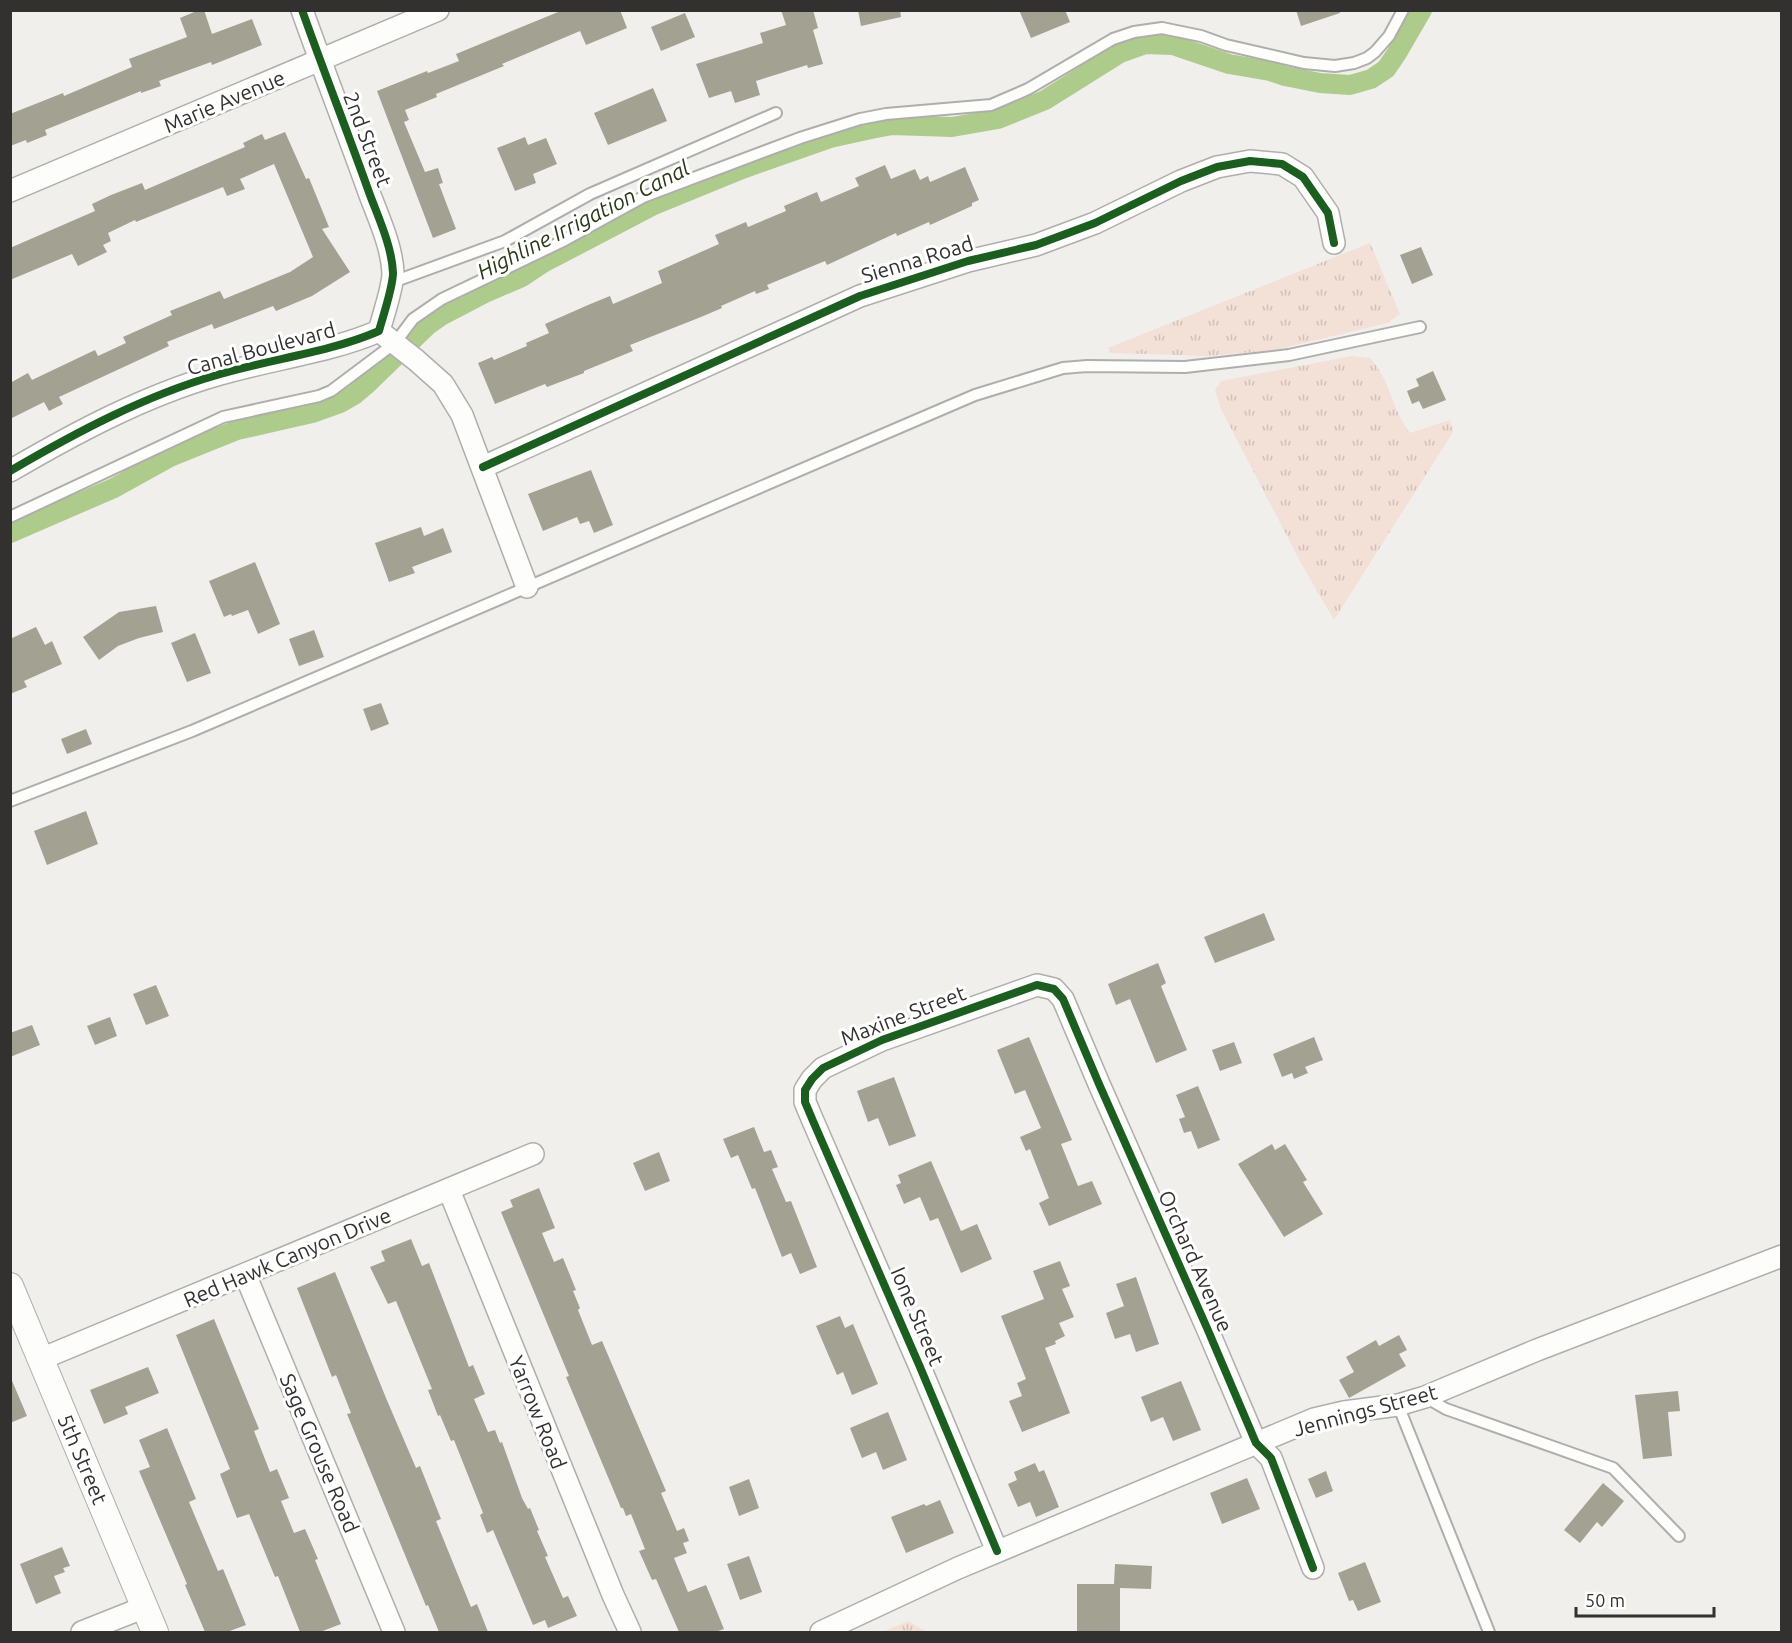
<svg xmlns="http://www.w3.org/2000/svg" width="1792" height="1643" viewBox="0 0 1792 1643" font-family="Ubuntu,sans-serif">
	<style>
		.grass { fill: url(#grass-tufts) }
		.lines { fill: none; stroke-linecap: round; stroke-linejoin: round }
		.canal { stroke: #adcb8b; stroke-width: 20 }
		.building { fill: #a3a191 }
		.service-casing { stroke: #b0aeac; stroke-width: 14 }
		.minor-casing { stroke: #b0aeac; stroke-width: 24 }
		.tertiary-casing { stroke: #b0aeac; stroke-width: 28 }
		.service { stroke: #fdfdfc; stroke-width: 10 }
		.minor { stroke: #fdfdfc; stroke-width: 21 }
		.tertiary { stroke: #fdfdfc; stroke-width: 26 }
		.cycleway-casing { stroke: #fff; stroke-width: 11 }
		.cycleway { stroke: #1b5e20; stroke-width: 8 }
		.labels { text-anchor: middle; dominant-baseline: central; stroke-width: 6; stroke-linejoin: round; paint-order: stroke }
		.street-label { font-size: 21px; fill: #32312f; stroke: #fff }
		.water-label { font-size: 22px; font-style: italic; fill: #273814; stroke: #fff }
	</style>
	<defs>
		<pattern id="grass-tufts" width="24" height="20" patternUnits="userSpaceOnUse" patternTransform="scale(1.5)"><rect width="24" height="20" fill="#f3e0d7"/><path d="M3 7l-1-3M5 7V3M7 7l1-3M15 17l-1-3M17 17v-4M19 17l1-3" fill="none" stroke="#d1c1b9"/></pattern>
	</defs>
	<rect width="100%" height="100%" fill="#f1efec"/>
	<path class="grass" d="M1370,243L1400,314L1387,323L1275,350L1207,356L1111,353L1108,348Z
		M1352,356L1370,358C1391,381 1391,408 1410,433L1450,420L1453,432L1334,620L1301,563L1221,409L1215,390L1221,381Z
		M908,1621L927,1632H882Z"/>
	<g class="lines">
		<path class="canal" d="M10,533L114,488L170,457L237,430L312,413L340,403L354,395L367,384L428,325L441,316L487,292L522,277L543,263L654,205L742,169L830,138L871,129L892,125L952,127L998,119L1045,100L1120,53L1145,44L1173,45L1229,64L1270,71L1285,76L1320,83L1350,85L1371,79L1386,69L1397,53L1422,10"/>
	</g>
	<path class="building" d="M199,10H204L212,34L252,19L262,45L212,65L211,62L159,81L161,86L141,93V91L45,130L47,135L27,143L26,140L10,146V114L63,93L64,96L132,67L129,59L187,37L180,18Z
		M563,10H620L627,28L586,45L580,31L502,64L504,66L436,94L437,97L405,110L409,120L404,122L425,172L438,168L443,183L439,184L456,229L433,238L377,91L427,71L428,73L459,61L456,54Z
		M781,10H813L818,28L813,30L823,64L808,68L807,65L756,81L760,95L735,103L731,91L709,98L696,64L763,43L760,33L786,25Z
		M858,10H900L901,17L861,26Z
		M1019,10H1065L1070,22L1031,38Z
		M1296,10H1339L1340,13L1301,26Z
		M685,13L695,37L661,51L651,27Z
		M653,88L667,121L608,145L594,113Z
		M285,132L306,179L309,178L329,227L322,229L350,272L312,296L276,311L273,306L214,329L212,324L167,342L169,346L59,397L63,404L49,411L44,402L10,419V383L28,373L32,380L95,350L98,356L126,343L123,337L172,315L170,311L220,291L224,299L290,272L313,257L274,164L240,179L245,189L227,196L223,187L136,222L135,220L108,233L111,241L103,245L107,252L78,266L72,254L10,280V248L95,211L92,204L111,195L142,183L145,190L245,147L243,143L262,134L265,140Z
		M525,137L528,145L546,138L557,164L533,174L536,183L515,191L497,148Z
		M885,165L891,179L915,169L920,180L928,176L930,182L965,167L979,200L972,203V206L930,225L929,222L897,236L896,233L827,265L825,261L767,285L769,289L756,294L755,291L721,306L722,308L701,317L630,345L633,351L584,371V373L547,387L545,384L495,404L478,363L492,357L494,360L527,346L526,343L549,333L545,324L588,305L610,296L613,304L662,283L658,271L719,244L715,235L746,222L748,227L786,211L784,206L817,192L821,202L859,186L855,178Z
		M1421,247L1433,275L1412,284L1400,255Z
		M1433,371L1446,400L1423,409L1419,401L1412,404L1407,391L1419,386L1416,379Z
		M591,470L613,525L594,533L589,521L580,524L577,517L543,531L528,494Z
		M421,527L424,536L443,528L452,552L412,567L415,573L389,582L375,543Z
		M255,562L280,624L258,634L248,610L232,616L231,614L224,617L209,581Z
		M156,606L163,632L139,638L118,646L99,660L83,637L119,612Z
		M36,627L45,645L52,641L62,664L24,681L27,687L10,694V639Z
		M314,630L324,657L299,666L289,639Z
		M195,633L211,673L187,682L171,643Z
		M381,703L389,724L371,731L363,709Z
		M86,729L92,744L67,754L61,739Z
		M86,811L98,844L47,865L34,831Z
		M1264,913L1275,940L1215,963L1204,937Z
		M1158,963L1166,983L1161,986L1187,1050L1156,1063L1130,999L1116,1005L1108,984Z
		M156,985L169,1016L146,1025L133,994Z
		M110,1017L117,1036L95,1045L87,1026Z
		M32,1025L40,1045L10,1057V1033Z
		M1029,1037L1072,1140L1061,1144L1078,1186L1092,1181L1102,1204L1049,1226L1039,1203L1049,1198L1030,1149L1026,1151L1020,1137L1041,1128L1025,1090L1015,1094L997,1050Z
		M1314,1037L1323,1060L1305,1067L1308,1073L1294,1079L1292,1073L1282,1077L1273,1054Z
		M1234,1042L1242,1063L1220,1071L1212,1050Z
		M894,1077L916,1136L889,1146L878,1118L868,1122L857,1091Z
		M1198,1086L1220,1140L1198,1149L1191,1131L1184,1133L1179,1119L1185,1117L1176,1095Z
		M754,1127L764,1152L771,1150L778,1167L772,1169L786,1202L791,1201L817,1267L800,1274L791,1253L782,1257L755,1188L752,1189L738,1155L731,1158L723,1139Z
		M1272,1144L1275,1150L1285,1144L1307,1180L1303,1182L1323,1214L1284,1237L1238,1164Z
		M659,1152L670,1181L645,1191L633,1163Z
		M931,1161L961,1231L977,1224L992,1259L961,1273L938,1218L930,1221L920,1197L904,1204L896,1185L901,1183L898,1175Z
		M539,1188L555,1228L542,1233L554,1262L563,1258L576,1290L573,1291L580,1308L578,1310L592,1345L602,1341L666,1491L661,1493L677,1531L684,1528L689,1541L683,1543L687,1553L674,1558L688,1592L706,1585L724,1629L715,1632H679L656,1579L652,1580L639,1551L645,1549L631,1514L626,1516L623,1508H621L566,1377L569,1376L501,1212L513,1207L510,1200Z
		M411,1239L422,1266L429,1263L469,1367L473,1365L485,1394L474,1399L488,1432L495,1430L500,1443L502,1442L522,1498L528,1509L530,1508L539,1530L537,1531L548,1556L545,1557L563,1598L568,1596L577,1616L548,1628L545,1620L533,1625L493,1530L487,1533L480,1515L483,1513L454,1440L451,1441L440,1415L438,1416L428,1390L432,1389L396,1301L388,1304L370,1267L385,1261L381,1251Z
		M1060,1261L1070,1286L1062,1289L1074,1317L1059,1323L1065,1336L1055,1341L1056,1344L1045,1348L1070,1413L1022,1432L1009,1401L1022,1396L1017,1383L1026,1379L1001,1316L1044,1299L1033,1271Z
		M335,1272L386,1398L416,1468L420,1466L441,1519L436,1521L471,1607L477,1604L488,1632H439L428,1605L426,1606L347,1414L351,1413L336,1375L332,1377L297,1288Z
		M1136,1277L1159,1344L1136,1352L1130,1334L1115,1339L1106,1313L1124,1306L1116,1284Z
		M840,1316L845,1328L853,1324L878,1384L852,1395L843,1372L837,1375L816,1326Z
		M214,1319L259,1429L254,1431L270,1472L277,1469L289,1498L281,1501L294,1533L305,1529L318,1559L315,1560L341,1624L320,1632H300L278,1576L275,1577L249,1514L237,1518L220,1474L230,1469L176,1335Z
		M1399,1335L1407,1350L1399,1354L1406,1366L1349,1398L1339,1380L1354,1372L1346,1357L1376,1340L1379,1346Z
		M148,1367L159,1393L125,1407L128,1414L104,1424L90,1390Z
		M10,1376L27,1416L10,1423Z
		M1181,1381L1201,1430L1173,1441L1163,1417L1151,1422L1141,1397Z
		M1678,1391L1680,1411L1668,1412L1672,1456L1643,1459L1635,1395Z
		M888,1412L907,1460L883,1470L876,1452L862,1458L850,1428Z
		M167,1428L196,1499L189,1502L218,1571L223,1569L246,1625L227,1632H205L185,1585L187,1584L139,1471L150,1467L139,1440Z
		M1035,1463L1039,1472L1044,1470L1059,1507L1036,1517L1030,1502L1018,1507L1008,1484L1017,1480L1014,1472Z
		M1326,1471L1333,1491L1316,1498L1308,1479Z
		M1247,1478L1260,1509L1222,1524L1210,1493Z
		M749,1479L759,1508L739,1516L729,1487Z
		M1603,1483L1624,1501L1602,1527L1597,1522L1580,1543L1564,1530Z
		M940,1500L954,1533L906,1553L891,1517L924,1504L926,1506Z
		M62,1547L70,1566L63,1568L65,1572L54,1576L61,1593L36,1604L20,1564Z
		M749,1556L762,1592L740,1600L727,1564Z
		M1365,1562L1381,1602L1358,1611L1353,1600L1349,1601L1338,1573Z
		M1115,1564L1152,1566L1151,1589L1120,1588V1632H1077V1584H1114Z"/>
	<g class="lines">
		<g class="service-casing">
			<path id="service" d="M393,282L505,241L590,194L776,113
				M10,517L223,417L319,396L331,391L395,343L413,319L442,299L561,242L643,197L800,138L860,119L886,114L991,105L1028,89L1113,39L1134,32L1162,28L1201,36L1226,45L1304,63L1335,66L1354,63L1367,58L1375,52L1389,36L1403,10
				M10,801L192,731L975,395L1063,368L1087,366L1185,367L1289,355L1420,327
				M1425,1397L1446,1409L1613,1468L1679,1536
				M1398,1405L1489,1632"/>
		</g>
		<g class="minor-casing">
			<path id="minor" d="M10,191L438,10
				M379,331L416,360L443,384L462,415L527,587
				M483,467L860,296L968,261L1036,245L1095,223L1181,181L1217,167L1250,161L1282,164L1303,177L1328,213L1334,243
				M10,471C75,433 144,396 217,375C270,359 328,353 379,331C383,316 393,287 393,273C392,247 379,219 370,195C348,133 324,72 302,10
				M449,1190L613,1595L630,1632
				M245,1274L394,1632
				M41,1359L533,1154
				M997,1551L920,1367L813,1121L805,1102V1090L812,1079L823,1068L882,1040L1037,985L1054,989L1063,999L1099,1084L1207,1328L1256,1443L1271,1458L1313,1568
				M82,1632L145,1607
				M821,1632L958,1568L1314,1419L1344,1412L1398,1405L1425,1397L1537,1350L1782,1256"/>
		</g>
		<g class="tertiary-casing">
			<path id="tertiary" d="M10,1286L155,1632"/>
		</g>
		<use href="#service" class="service"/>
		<use href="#minor" class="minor"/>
		<use href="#tertiary" class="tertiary"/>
		<g class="cycleway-casing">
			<path id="cycleway" d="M483,467L860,296L968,261L1036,245L1095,223L1181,181L1217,167L1250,161L1282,164L1303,177L1328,213L1334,243
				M10,471C75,433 144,396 217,375C270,359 328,353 379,331C383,316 393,287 393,273C392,247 379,219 370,195C348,133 324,72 302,10
				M997,1551L920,1367L813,1121L805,1102V1090L812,1079L823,1068L882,1040L1037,985L1054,989L1063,999L1099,1084L1207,1328L1256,1443L1271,1458L1313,1568"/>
		</g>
		<use href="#cycleway" class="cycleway"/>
	</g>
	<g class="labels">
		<g class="street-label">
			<text transform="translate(224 101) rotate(-23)">Marie Avenue</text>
			<text transform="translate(368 139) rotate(69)">2nd Street</text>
			<text transform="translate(917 259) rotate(-17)">Sienna Road</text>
			<text transform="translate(261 348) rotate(-15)">Canal Boulevard</text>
			<text transform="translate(903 1015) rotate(-21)">Maxine Street</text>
			<text transform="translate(287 1257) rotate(-23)">Red Hawk Canyon Drive</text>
			<text transform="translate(1196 1261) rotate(66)">Orchard Avenue</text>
			<text transform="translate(918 1316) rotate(67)">Ione Street</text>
			<text transform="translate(1365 1410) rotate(-15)">Jennings Street</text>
			<text transform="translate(538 1412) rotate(68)">Yarrow Road</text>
			<text transform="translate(320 1453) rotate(67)">Sage Grouse Road</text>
			<text transform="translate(83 1459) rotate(67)">5th Street</text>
		</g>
		<g class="water-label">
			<text transform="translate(583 219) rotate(-27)">Highline Irrigation Canal</text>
		</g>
	</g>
	<rect width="1792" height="1643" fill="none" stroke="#32312f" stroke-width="24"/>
	<path d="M1576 1607v9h138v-9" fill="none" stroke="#32312f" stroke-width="3"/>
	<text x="1585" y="1607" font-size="18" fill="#32312f" stroke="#ffffff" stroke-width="4.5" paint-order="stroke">50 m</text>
</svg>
